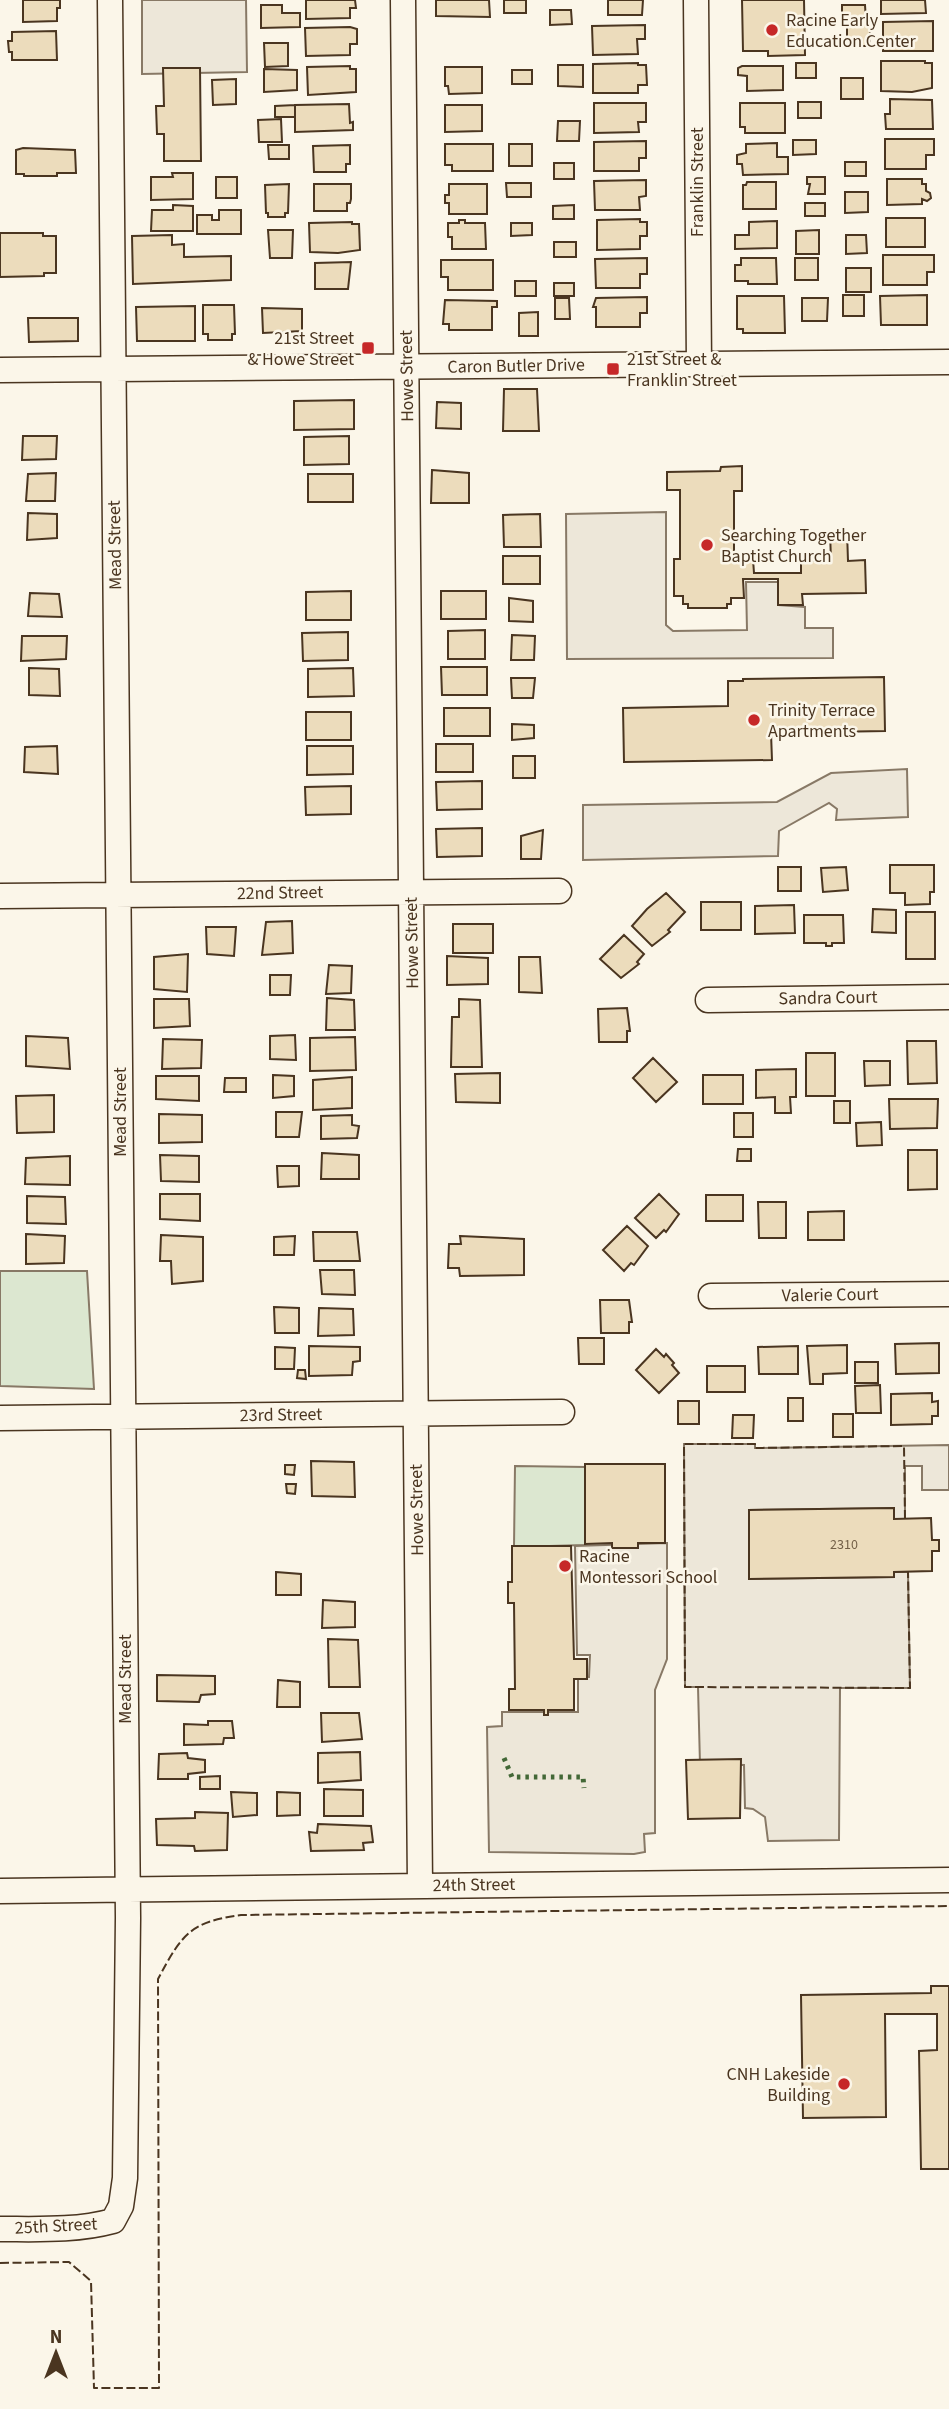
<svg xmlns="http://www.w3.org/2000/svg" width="949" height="2409" viewBox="0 0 949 2409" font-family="'Source Sans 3',sans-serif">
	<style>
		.green { fill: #dce7d0; stroke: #887966; stroke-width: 2 }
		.parking { fill: #ede7d9; stroke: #887966; stroke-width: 2 }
		.building { fill: #ecdcbc; stroke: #4a3520; stroke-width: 2 }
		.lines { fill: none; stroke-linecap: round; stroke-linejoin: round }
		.minor-casing { stroke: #4a3520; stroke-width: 27 }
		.minor { stroke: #fbf6e9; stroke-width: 24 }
		.hedge { stroke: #436837; stroke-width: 5; stroke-dasharray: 3.5 5; stroke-linecap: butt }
		.fence { stroke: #4a3520; stroke-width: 2; stroke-dasharray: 9 3.5; stroke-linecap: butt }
		.poi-dot { fill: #c62828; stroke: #fbf6e9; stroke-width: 2.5 }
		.labels { text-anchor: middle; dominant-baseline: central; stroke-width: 5; stroke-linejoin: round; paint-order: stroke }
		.number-label { font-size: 14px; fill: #725f47 }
		.poi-label { font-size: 18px; fill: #4a3520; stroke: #fbf6e9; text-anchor: start }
		.street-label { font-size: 18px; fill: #4a3520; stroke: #fbf6e9 }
	</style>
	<rect width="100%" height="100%" fill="#fbf6e9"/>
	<path class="green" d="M0,1271H87L94,1389L0,1386Z
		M515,1466L586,1467L585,1545L514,1547Z"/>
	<path class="parking" d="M142,0H246L247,72L142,74Z
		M666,512V625L673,631L747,630L746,582H779V605L805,607V628H833V658L567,659L566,514Z
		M907,769L908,817L836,820L837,809L829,803L779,831L778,856L583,860V805L777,802L831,773Z
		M684,1444H755V1448L949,1445V1490H922V1466H905V1519H894V1508L749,1510L750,1579L894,1577V1572H908L910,1688H840L839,1840L768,1841L765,1817L753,1809L745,1808L744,1765L700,1764L698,1687H685Z
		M667,1543V1659L655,1690V1833L644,1834L645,1852L634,1854L489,1852L487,1727L502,1726V1712H578V1677H589L590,1655H577L575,1546Z"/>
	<path class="building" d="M23,0H60V8H57V21L23,22Z
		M306,0H355L356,8H350V18L306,19Z
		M436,0H489L490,17L436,16Z
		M504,0H526V13H504Z
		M608,0H643L642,15H608Z
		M742,0H804L805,55L768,56V51H743Z
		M881,0H925L926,13L881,14Z
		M261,5H282V13H300V27L261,28Z
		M842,5H865L866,21H842Z
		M550,10H571L572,24L550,25Z
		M933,21V51H883V22Z
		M847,23H870V46H847Z
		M645,25V39H637L638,54L593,55L592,26Z
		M350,27L357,29V44H350V55L306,56L305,28Z
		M56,31L57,60H12V52H9L8,41H12V32Z
		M264,43H288V66L265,67Z
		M881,61H925V63H932V88L912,92L881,91Z
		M638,63V65H646L647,85H638V93H593V64Z
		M796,63H816V78H796Z
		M558,65H583V87L558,86Z
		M350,66V69H356V92L308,95L307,67Z
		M742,66H783V90L747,91V76L738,75V68Z
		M445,67H482V93L449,94L448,86H445Z
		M163,68H200L201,161H164V134H157L156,106H164Z
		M264,69L297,70V90L264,92Z
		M512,70H532V84H512Z
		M841,78H863V99H841Z
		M236,79V104L213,105L212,80Z
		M890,99L932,100L933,129H886L885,114H890Z
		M798,102H821V118H798Z
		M594,103H646V122H638L639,132L594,133Z
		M740,103H785V133H745V127H740Z
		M349,104L350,123L353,122V130L295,132V105Z
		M295,105V117H275V106Z
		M445,105H482V131L445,132Z
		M281,119L282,142H259L258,120Z
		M558,121H580L579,141H557Z
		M885,139H934V155H926V169H885Z
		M793,140H816V154L793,155Z
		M646,141V158H639V171H594V142Z
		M777,143V157H788V174L743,175L742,164H737V155L746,153V144Z
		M445,144H493V171H452V165H445Z
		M509,144H532V166H509Z
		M268,145H289V159H269Z
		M350,145V164H346V172H314L313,146Z
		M23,148L75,150L76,173H57V176H24V174H16V150Z
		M845,162H866V176H845Z
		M554,163H574V179H554Z
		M172,173H193V199L151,200V177H173Z
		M216,177H237V198H216Z
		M807,177H825V194H808L810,184H807Z
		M887,179H922V184H926V191L930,193L931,198L927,201L922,199V204L887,205Z
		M646,180V196L639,197L640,210H595L594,181Z
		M747,182H776V209H743V185H746Z
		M506,183H531V197H507Z
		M289,184L288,213H285V217H268V213H266L265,185Z
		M314,184H351V199L350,203H347V211H314Z
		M449,184H487V214H449V203H445V195H449Z
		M845,192H868V212L845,213Z
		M805,203H825V216H805Z
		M173,205L193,206V231H151L152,210H173Z
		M574,205V219H553V206Z
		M219,210H241V234H197V215H212V220H219Z
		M886,218H925V247H886Z
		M640,219V222H647V236H640V249L597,250V220Z
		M459,220H465V223H485L486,249H452V237H448V223H459Z
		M777,221V248L735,249V235H749V222Z
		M352,222V224H359L360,250L338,253L310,252L309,223Z
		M511,223H532V235L511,236Z
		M268,230H293L292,258H270Z
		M819,230V254H796V231Z
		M0,233H43V236H56V273H44V276L0,277Z
		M172,235V245L184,244V257L231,256V280L133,284L132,236Z
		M846,235H866L867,253L846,254Z
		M554,242H576V257H554Z
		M883,255H934V272H927V285H883Z
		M647,258V274H640V288H596L595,259Z
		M741,258H776L777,284H748V281H735V265H741Z
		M795,258H818V280H795Z
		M441,260H493V290H448V277H441Z
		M351,262L348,289H315V263Z
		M846,268H871V292H846Z
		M515,281H536V296H515Z
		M554,283H574V296H554Z
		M843,295H864V316H843Z
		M927,295V325H881L880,296Z
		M737,296H784L785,333H743V329H737Z
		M647,297V313H640V327H596V307H593L596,298Z
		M555,298H569L570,319H555Z
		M802,298H828L827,321H802Z
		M445,300L497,301V307H492V330H449V324H443Z
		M203,305H234L235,334H232V340H208V334H203Z
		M195,306V341H137L136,307Z
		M262,308L302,309V331L263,333Z
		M538,312V336H519V313Z
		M28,318H78V341L29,342Z
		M504,389H537L539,431H503Z
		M354,400V429L294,430V401Z
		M437,402L461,403V429L436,428Z
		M23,436H57L56,459L22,460Z
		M349,436V464L304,465V437Z
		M742,466V491H734V559H753L754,573H801V561H831L830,531H847L848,561L865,560L866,593L802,594L803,605H778V579H743L744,598H731V604H727V608H688V604H683V596H674V559H680V490H667V472L720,471L721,467Z
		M432,470L469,473V503H431Z
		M56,473L55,501H26L28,474Z
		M308,474H353V502H308Z
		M28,513L57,514V538L27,540Z
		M540,514L541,547H504L503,515Z
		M503,556H540V584H503Z
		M351,591V620H306V592Z
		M441,591H486V619H441Z
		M30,593L59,594L62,617L28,616Z
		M509,598L533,601V622L509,621Z
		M485,630V659H448V631Z
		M348,632V660L303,661L302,633Z
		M512,635L535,636L534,660H511Z
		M22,636H67L66,659L21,661Z
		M441,667H487V695H442Z
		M29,668L59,669L60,696L29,695Z
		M353,668L354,696L308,697V669Z
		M884,677L885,731L771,733L772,760L624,762L623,708L728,706V681H743V679Z
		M511,678H535L533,698H512Z
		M444,708H490V736H444Z
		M306,712H351V740H306Z
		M512,724L534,725V738L512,740Z
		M436,744H473V772H436Z
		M57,746L58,774L24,772L25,747Z
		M307,746H353V774L307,775Z
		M513,756H535V778H513Z
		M482,781V809L437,810L436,782Z
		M351,786V814L306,815L305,787Z
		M482,828V856L437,857L436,829Z
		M543,830L541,859H521V836Z
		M890,865H934V892H930V904L905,905V893H890Z
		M778,867H801V891H778Z
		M846,867L848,890L823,892L821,868Z
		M666,893L685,912L668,930L670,932L652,946L632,926L647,909Z
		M701,902H741V930H701Z
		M794,905L795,933L755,934V906Z
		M873,909L896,910V933L872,932Z
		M906,912H935V959H906Z
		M804,915H843L844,943H832V946H826V943H804Z
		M292,921L293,953L262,955L266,922Z
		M453,924H493V953H453Z
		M206,927H236L234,956L207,954Z
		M624,935L644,954L637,962L639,964L621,978L600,959Z
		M188,954L187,992L154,989V957Z
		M447,956L488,958V984L447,985Z
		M519,957H540L542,993L519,992Z
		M329,965L352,966L351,993L326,994Z
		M270,975H291L290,995H270Z
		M327,998L354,1000L355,1030H326Z
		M154,999H189L190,1026L154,1028Z
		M459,999L480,1000L482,1067H451L452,1017H459Z
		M627,1008L630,1031H627V1042H599L598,1009Z
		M295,1035L296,1060L270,1059V1036Z
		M26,1036L68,1038L70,1069L26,1066Z
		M355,1037L356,1070L310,1071V1038Z
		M163,1039L202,1040L201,1068L162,1069Z
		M907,1041H936L937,1083L908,1084Z
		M806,1053H835V1096H806Z
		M653,1058L677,1082L656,1102L633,1078Z
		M864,1061H890V1085L865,1086Z
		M796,1069V1097H790L791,1113H775V1097L756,1098V1070Z
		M500,1073V1103L456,1102L455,1074Z
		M273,1075L294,1076V1096L273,1098Z
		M703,1075H743V1104H703Z
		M156,1076H199V1101L156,1099Z
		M352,1077V1108L313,1110V1080Z
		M225,1078H246V1092H224Z
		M54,1095V1132L17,1133L16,1096Z
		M889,1099H938L937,1128L890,1129Z
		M834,1101H850V1123H834Z
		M276,1112H302L299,1137H276Z
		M734,1113H753V1137H734Z
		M159,1114L202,1115V1142L159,1143Z
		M352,1115V1125L359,1126L357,1138L321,1139V1116Z
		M881,1122L882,1145L857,1146L856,1123Z
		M738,1149H751V1161H737Z
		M908,1150H937V1189L908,1190Z
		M322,1153L359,1155V1179H321Z
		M160,1155L199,1156V1182L161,1181Z
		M70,1156V1185L25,1184L26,1158Z
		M277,1166H299V1186L278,1187Z
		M160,1194H200V1221L160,1219Z
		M659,1194L679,1214L666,1232L664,1230L656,1238L635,1218Z
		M706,1195H743V1221H706Z
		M27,1196L65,1197L66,1224L27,1223Z
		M758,1202H786V1238H759Z
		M844,1211V1240H808V1212Z
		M627,1226L648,1246L634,1265L631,1263L624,1271L603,1250Z
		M313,1232H357L360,1261H314Z
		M26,1234L65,1236L64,1263L26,1264Z
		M161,1235L203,1237V1281L172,1284L171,1261H160Z
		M295,1236L294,1255H274V1237Z
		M460,1236L524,1239V1275L460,1276L459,1268H448L449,1244H461Z
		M320,1270H354L355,1295L322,1294Z
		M600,1300H629L632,1322H629V1333H601Z
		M274,1307L299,1308V1333H275Z
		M319,1308L353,1309L354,1335L318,1336Z
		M578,1338H604V1364H579Z
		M939,1343V1373L896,1374L895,1344Z
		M847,1345V1373L823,1374V1384H810L807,1346Z
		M309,1346L360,1347V1361L353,1362L352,1375L309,1376Z
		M798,1346V1374H759L758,1347Z
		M275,1347L295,1348L294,1369H275Z
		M656,1349L664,1357L666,1354L674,1363L672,1365L679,1373L659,1393L636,1370Z
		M855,1362H878V1383H855Z
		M707,1366H745V1392H707Z
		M298,1370H305L306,1379L297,1378Z
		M880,1385L881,1413H856L855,1386Z
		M932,1393V1402L938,1401V1416H932V1424L891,1425V1394Z
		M788,1398H803V1421H788Z
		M678,1401H699V1424H678Z
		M833,1414H853V1437H833Z
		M733,1415H754L753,1438H732Z
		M311,1461L354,1462L355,1497L312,1496Z
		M585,1464H665V1543H638V1548H612V1543L585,1544Z
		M285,1465H295L294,1475L285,1474Z
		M286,1484H296L295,1494L287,1493Z
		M894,1508V1519L931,1518L932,1540H939V1551H932V1571L894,1572V1577L749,1579V1510Z
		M512,1546H571L574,1659H587V1679H574V1710H548V1715H544V1710H509V1689H515L514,1603H508V1582H512Z
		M276,1572L301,1574V1595H276Z
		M323,1600L355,1602V1627L322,1628Z
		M328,1639L358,1640L360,1687H329Z
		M157,1675L215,1676V1694L201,1695L199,1702L157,1701Z
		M278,1680L300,1682V1707H277Z
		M321,1713H359L362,1739L322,1742Z
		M208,1721H232L234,1738H224L223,1744L184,1745V1724L208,1725Z
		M360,1752L361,1780L318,1783V1753Z
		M187,1753L188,1758L205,1760V1772L188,1774V1779H158L159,1754Z
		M741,1759L740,1818L688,1819L686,1760Z
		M220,1776V1789H200V1777Z
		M324,1789L363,1790V1816H324Z
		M231,1792L257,1793V1815L233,1817Z
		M277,1792L300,1793V1815L277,1816Z
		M195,1812L228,1813L227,1850L195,1851L194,1846L157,1845L156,1819L195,1818Z
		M318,1824L371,1826L373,1842L363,1843L364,1850L311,1851L309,1832L317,1833Z
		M931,1986H949V2169H921L919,2051L937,2050V2014H885L886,2117L803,2118L801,1995L931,1993Z"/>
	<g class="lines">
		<g class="minor-casing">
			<path id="minor" d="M403,0L420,1886
				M696,0L699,364
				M0,370L949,362
				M0,896L559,891
				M708,1000L949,997
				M711,1296L949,1294
				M0,1418L562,1412
				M0,1891L949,1880
				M0,2229C38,2229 76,2231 113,2221L121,2206L125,2178L128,1918L110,0"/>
		</g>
		<use href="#minor" class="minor"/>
		<path class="hedge" d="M504,1758L512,1777H583L584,1788"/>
		<path class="fence" d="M905,1519L904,1446L755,1448V1444H684L685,1687L910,1688L908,1572
			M0,2263L69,2262L91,2281L94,2388H159L158,1979C182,1934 190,1922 241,1915L949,1906"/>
	</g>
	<g class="poi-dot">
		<circle cx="772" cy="30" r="7"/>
		<rect x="361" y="341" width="14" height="14" rx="3.5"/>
		<rect x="606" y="362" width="14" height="14" rx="3.5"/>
		<circle cx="707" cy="545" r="7"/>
		<circle cx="754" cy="720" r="7"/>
		<circle cx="565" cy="1566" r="7"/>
		<circle cx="844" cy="2084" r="7"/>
	</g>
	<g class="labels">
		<g class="number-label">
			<text x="844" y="1545">2310</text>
		</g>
		<g class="poi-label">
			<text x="786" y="20">Racine Early<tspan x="786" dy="21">Education Center</tspan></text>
			<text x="354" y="338" text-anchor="end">21st Street<tspan x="354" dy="21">&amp; Howe Street</tspan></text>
			<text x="627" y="359">21st Street &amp;<tspan x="627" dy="21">Franklin Street</tspan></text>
			<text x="721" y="535">Searching Together<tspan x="721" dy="21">Baptist Church</tspan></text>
			<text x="768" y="710">Trinity Terrace<tspan x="768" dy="21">Apartments</tspan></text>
			<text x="579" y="1556">Racine<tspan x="579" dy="21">Montessori School</tspan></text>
			<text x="830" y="2074" text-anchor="end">CNH Lakeside<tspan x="830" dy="21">Building</tspan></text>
		</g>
		<g class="street-label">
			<text transform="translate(697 182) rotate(-90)">Franklin Street</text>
			<text transform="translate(516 366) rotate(-1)">Caron Butler Drive</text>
			<text transform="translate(407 376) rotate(-91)">Howe Street</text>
			<text transform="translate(115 545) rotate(-91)">Mead Street</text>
			<text transform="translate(280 893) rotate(-1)">22nd Street</text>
			<text transform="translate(412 943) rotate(-91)">Howe Street</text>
			<text transform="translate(828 998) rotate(-1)">Sandra Court</text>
			<text transform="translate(120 1112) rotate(-90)">Mead Street</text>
			<text transform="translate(830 1295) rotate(-1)">Valerie Court</text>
			<text transform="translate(281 1415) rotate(-1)">23rd Street</text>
			<text transform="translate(417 1510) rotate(-91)">Howe Street</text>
			<text transform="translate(125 1679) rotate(-90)">Mead Street</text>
			<text transform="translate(474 1885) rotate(-1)">24th Street</text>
			<text transform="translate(56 2226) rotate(-3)">25th Street</text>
		</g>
	</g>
	<g transform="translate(56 2353)" stroke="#fbf6e9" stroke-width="5" paint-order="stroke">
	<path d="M0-5L12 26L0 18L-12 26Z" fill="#4a3520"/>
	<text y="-10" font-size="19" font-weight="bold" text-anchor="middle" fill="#4a3520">N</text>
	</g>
</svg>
